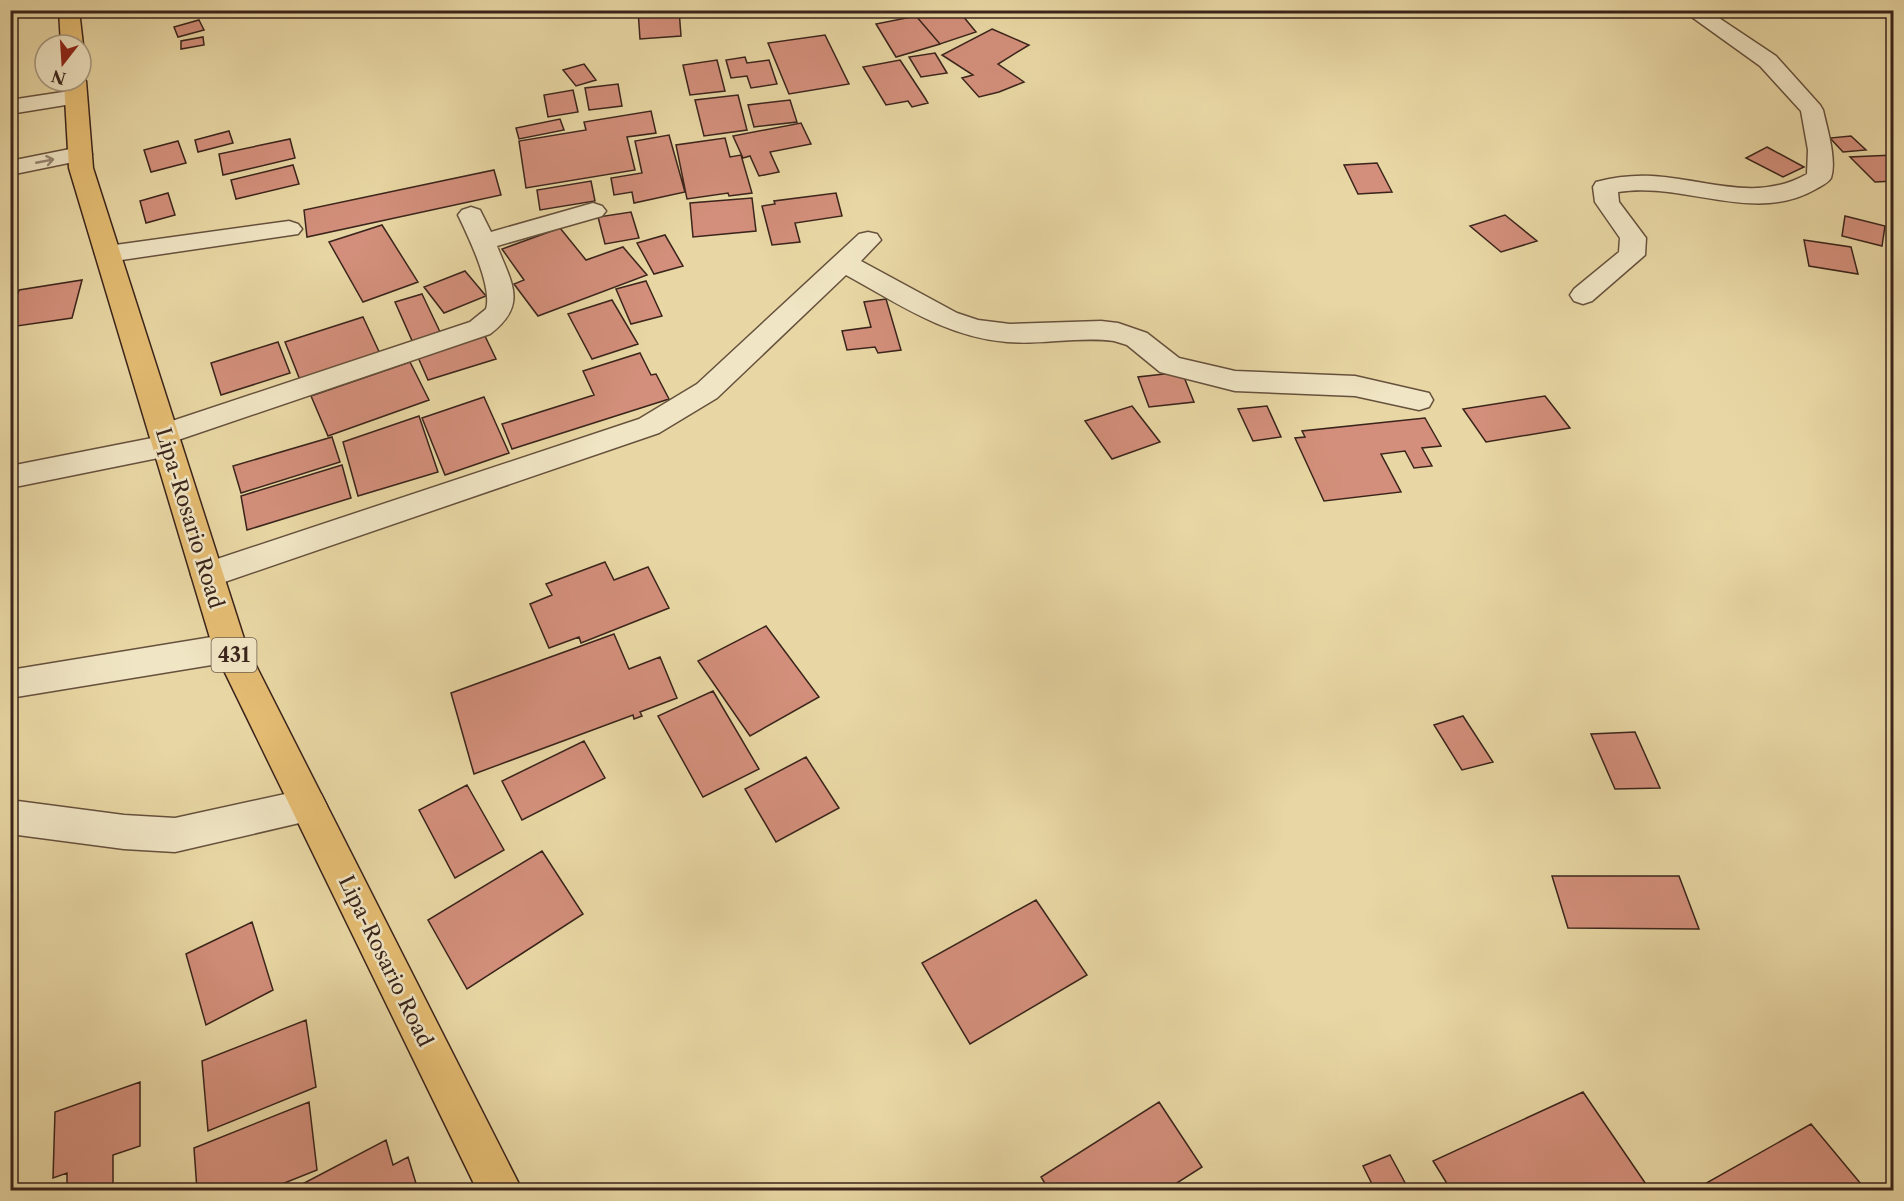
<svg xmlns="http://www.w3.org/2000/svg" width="1904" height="1201" viewBox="0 0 1904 1201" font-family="'Libre Caslon Text',serif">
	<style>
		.building { fill: #d38f7b; stroke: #3a241b; stroke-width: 1.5 }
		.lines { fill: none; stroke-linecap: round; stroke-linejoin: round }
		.minor-casing { stroke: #66513d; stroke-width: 3 }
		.major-casing { stroke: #3a241b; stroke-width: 3 }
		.minor { fill: #f0e5c4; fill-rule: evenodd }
		.major { fill: #e4bc72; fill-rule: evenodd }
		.oneway { stroke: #958470 }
		.labels { text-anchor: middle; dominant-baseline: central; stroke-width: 5; stroke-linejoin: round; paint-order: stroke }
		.shield { fill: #f0e5c4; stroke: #715e4e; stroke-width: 1.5 }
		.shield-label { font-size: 20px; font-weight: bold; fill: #3a241b }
		.street-label { font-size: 21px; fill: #3a241b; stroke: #f0e5c4 }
	</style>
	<rect width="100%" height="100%" fill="#e8d7a4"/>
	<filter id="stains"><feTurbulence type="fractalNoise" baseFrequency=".00333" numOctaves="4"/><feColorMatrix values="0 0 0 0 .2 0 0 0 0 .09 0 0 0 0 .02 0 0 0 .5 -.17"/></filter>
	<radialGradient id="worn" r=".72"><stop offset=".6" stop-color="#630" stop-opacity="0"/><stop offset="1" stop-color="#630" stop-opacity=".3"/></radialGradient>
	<path class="building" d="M638,10H679L681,36L640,39Z
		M942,10H958L976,32L940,44L916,16Z
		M916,16L940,44L896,57L876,24Z
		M199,20L204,30L178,37L174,27Z
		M992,29L1029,45L998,64L1024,82L999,92L979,97L962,78L973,75L942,55Z
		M825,35L849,84L789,94L768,43Z
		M203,37L204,45L181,49V41Z
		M935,53L947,73L921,77L909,57Z
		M745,57L747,63L769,60L777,84L751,88L747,76L731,78L726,60Z
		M717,60L725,91L690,95L683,65Z
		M900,60L925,98L928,103L912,107L908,101L886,105L863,67Z
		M584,64L596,80L576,86L563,70Z
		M618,84L622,106L589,110L585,88Z
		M573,90L578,112L548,117L544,95Z
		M738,95L747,130L704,136L695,100Z
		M790,100L797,122L754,127L748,105Z
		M651,111L656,133L627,137L635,170L526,188L519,141L586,130L584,122Z
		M560,119L564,130L519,139L516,128Z
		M801,123L811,144L770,152L779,172L759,176L750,156L743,158L733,136Z
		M229,131L233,143L198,152L195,140Z
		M669,135L685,192L634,203L632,192L614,195L611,178L642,173L635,141Z
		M1851,136L1866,150L1843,152L1830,138Z
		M725,138L730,157L741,155L752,193L729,196L728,193L687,199L676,145Z
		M290,139L295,158L223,175L219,154Z
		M178,141L186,163L151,172L144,150Z
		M1767,147L1804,167L1783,177L1746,158Z
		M1894,155V181L1875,182L1850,157Z
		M1377,163L1392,192L1358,194L1344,165Z
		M293,165L299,184L236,199L231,180Z
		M494,170L501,195L307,237L304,210Z
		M591,181L595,201L540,210L537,190Z
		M168,193L175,215L146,223L140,201Z
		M836,193L842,216L795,223L800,242L772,245L762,206L775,204L774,201Z
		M752,198L756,231L693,237L690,203Z
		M631,212L639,238L605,244L598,217Z
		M1505,215L1537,241L1501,252L1470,226Z
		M1845,216L1885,226L1882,246L1842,236Z
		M382,225L418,282L363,302L329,242Z
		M560,228L586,260L623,247L647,275L538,316L514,284L524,280L502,249Z
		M665,235L683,266L654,274L637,243Z
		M1804,240L1851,247L1858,274L1809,266Z
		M465,271L486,296L444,313L424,287Z
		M82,280L72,318L10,327V317L19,290Z
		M646,281L662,316L631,324L616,289Z
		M422,294L442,336L414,345L395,302Z
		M886,299L901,350L878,353L875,347L847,350L842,331L871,327L864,302Z
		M612,300L638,344L592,359L568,314Z
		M363,317L382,358L302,385L285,342Z
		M484,334L496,359L428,380L417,355Z
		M278,342L290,373L221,395L211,363Z
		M640,353L651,375L656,374L669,399L512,449L502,424L594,395L583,371Z
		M410,362L429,400L328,436L311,396Z
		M1182,372L1194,402L1149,407L1138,377Z
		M1545,396L1570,428L1486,442L1463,409Z
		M484,397L509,453L445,475L422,418Z
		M1132,406L1160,442L1112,459L1085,421Z
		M1267,406L1281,437L1253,441L1238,409Z
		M419,416L438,472L358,496L343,442Z
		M1425,418L1441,446L1422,448L1432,466L1414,468L1405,451L1381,454L1401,492L1324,501L1295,438L1305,437L1302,431Z
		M332,437L340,462L241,493L233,466Z
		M342,465L351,498L247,530L241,496Z
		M605,562L614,580L648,567L669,608L581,643L579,637L549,648L530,604L552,595L546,584Z
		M766,626L819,697L750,736L698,661Z
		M614,634L629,669L660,657L677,698L640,712L642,716L634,719L633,715L474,774L451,693Z
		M713,691L759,769L703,797L658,716Z
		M1463,716L1493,762L1462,770L1434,725Z
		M1635,732L1660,788L1615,789L1591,734Z
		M584,741L605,778L522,820L502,781Z
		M806,757L839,808L776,842L745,789Z
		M467,785L504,850L455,878L419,810Z
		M542,851L583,914L467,989L428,920Z
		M1552,876H1679L1699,929L1568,928Z
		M1036,900L1087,975L970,1044L922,963Z
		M252,922L273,990L206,1025L186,954Z
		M306,1020L316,1087L208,1131L202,1061Z
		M140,1082V1146L113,1155V1190H67V1173L53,1178L55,1112Z
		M1583,1092L1650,1190H1451L1433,1161Z
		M309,1102L317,1170L267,1190H197L194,1148Z
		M1159,1102L1202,1167L1166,1190H1049L1041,1177Z
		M1811,1124L1866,1190H1694Z
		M386,1140L393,1165L408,1157L418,1190H291Z
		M1390,1155L1409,1190H1375L1363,1166Z"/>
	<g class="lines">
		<g class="minor-casing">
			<path id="minor" d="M1682,10H1707L1776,56L1820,105L1823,110C1827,128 1837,160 1831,178C1828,183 1821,186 1816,189C1754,225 1684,181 1618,192L1619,202L1646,238L1645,255L1592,301L1583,304L1574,301L1570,295L1574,289L1619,252L1620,238L1595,202L1593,187L1596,182C1615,177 1633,175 1652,176C1706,179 1756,203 1807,174L1808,150L1801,111L1760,66Z
				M76,90L84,92L87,97L84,102L10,114V100Z
				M80,147L88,149L92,154L88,159L10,175V161Z
				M593,203L602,206L606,211L602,216L497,246C512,284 528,305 490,334L178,440L182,446L178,454L10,488V466L152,438L149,434L154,427L470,322L486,309C493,287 468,236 458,215L462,210L471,207L480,210L491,232Z
				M289,221L298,224L302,229L298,234L108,262L99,260L95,254L99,248L108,246Z
				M868,232L877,234L881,240L861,261L957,313L978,320L1010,324L1101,321L1118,323L1147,333L1179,358L1235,371L1355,376L1429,393L1433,400L1429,407L1419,410L1355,396L1235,391L1160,372L1127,345L1114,341C1079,336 1043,345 1007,342C946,337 899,304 846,275L717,398L659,433L207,588L196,584L191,575L196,566L639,419L697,384L859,234Z
				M230,634L242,638L247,648L242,658L230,662L10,698V670Z
				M308,789L321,794L327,806L321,818L175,852L124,849L10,834V800L124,815L175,818Z"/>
		</g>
		<g class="major-casing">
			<path id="major" d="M59,10H79L83,45L81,48V45H61Z
				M81,76L86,81L93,168L247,648L522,1190H477L213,648L69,168L64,81H81Z"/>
		</g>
		<use href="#minor" class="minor"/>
		<use href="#major" class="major"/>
	</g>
	<defs><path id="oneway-shaft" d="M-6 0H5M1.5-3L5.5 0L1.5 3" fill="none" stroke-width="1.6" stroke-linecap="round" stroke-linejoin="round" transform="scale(1.5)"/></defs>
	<use class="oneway" href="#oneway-shaft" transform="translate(45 161) rotate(-11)"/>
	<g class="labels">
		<rect class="shield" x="211.5" y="638" width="45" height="34" rx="4.5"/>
		<g class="shield-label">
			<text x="234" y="655">431</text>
		</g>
		<g class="street-label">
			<text transform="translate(190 518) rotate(73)">Lipa-Rosario Road</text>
			<text transform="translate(386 961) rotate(64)">Lipa-Rosario Road</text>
		</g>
	</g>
	<rect width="1904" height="1201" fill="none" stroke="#e8d7a4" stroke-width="36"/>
	<rect x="12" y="12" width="1880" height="1177" fill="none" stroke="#3a241b" stroke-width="3"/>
	<rect x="18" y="18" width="1868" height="1165" fill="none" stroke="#3a241b" stroke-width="1.5"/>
	<g transform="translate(63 63) rotate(197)"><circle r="28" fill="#f0e5c4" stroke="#a79880" stroke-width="1.5"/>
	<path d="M0-4.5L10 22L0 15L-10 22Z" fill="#8f2418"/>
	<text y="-9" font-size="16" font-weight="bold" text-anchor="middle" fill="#3a241b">N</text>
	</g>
	<rect width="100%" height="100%" filter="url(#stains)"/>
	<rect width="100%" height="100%" fill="url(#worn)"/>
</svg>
